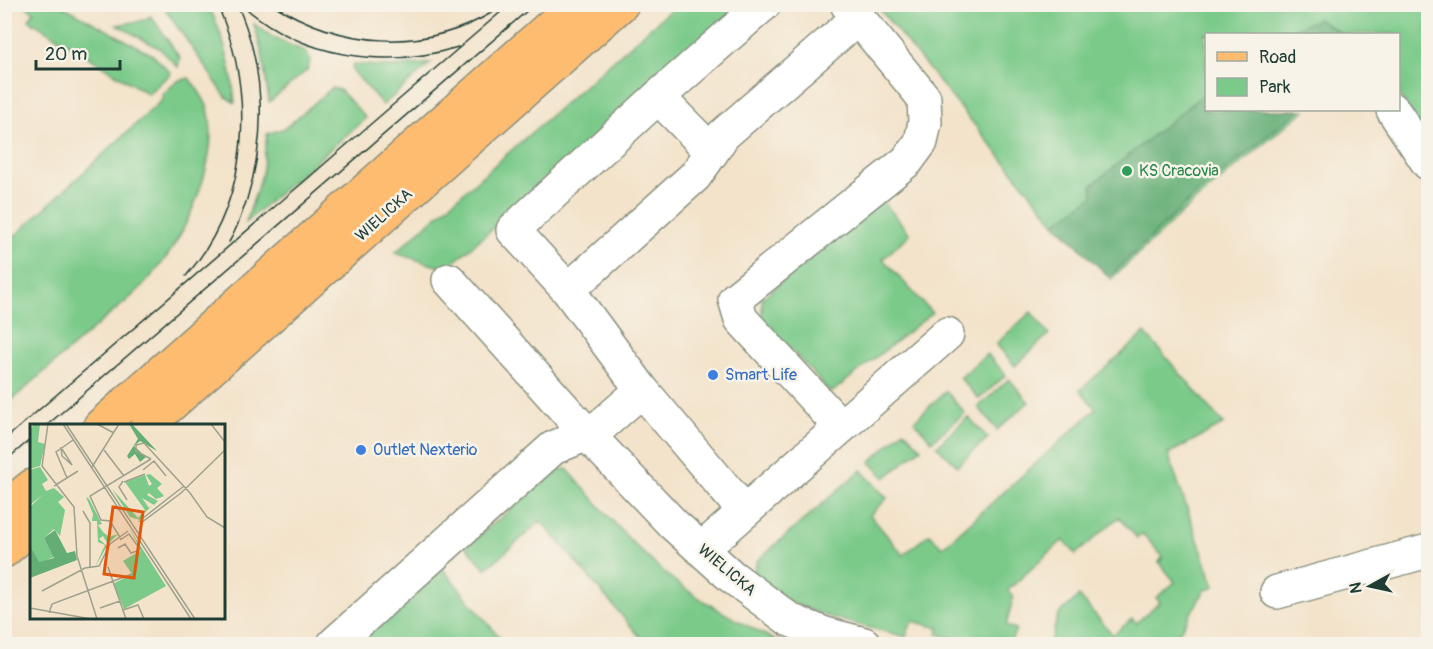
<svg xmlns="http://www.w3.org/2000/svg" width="1433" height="649" viewBox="0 0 1433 649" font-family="Pangolin,sans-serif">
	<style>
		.green { fill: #7bca8a; stroke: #4d845f; stroke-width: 1.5 }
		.forest { fill: #64ae76; stroke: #427655; stroke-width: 1.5 }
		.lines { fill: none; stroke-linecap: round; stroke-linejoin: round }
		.minor-casing { stroke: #89907f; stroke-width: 36 }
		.major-casing { stroke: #89907f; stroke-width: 36 }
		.minor { stroke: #fff; stroke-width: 33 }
		.major { stroke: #fdbc70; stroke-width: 33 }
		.tram { stroke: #1f3d34; stroke-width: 1.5 }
		.leisure-dot { fill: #2e9e5b; stroke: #f7f3e8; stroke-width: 2 }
		.shop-dot { fill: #3f7fe0; stroke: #f7f3e8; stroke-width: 2 }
		.labels { text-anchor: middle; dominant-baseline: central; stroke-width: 5; stroke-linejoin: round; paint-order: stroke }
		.leisure-label { font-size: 16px; fill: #27864d; stroke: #f7f3e8; text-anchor: start }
		.street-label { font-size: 16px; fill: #1f3d34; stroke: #f7f3e8 }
		.shop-label { font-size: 16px; fill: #366cbe; stroke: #f7f3e8; text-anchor: start }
		.inset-road { fill: none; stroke: #9ea18e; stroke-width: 1.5 }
		.view { fill: #de580e; fill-opacity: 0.15; stroke: #de580e; stroke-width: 3 }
		.inset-edge { fill: none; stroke: #1f3d34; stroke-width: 3 }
	</style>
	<rect width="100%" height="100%" fill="#f7f3e8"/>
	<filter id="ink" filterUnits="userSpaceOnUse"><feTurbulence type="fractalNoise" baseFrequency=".0167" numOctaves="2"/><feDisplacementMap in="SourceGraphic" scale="12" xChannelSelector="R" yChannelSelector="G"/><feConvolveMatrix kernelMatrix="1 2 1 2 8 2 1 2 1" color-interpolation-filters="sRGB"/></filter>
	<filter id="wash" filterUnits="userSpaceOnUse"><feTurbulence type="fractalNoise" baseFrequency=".008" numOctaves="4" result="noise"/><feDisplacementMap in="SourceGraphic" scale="24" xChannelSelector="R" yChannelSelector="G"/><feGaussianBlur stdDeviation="1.35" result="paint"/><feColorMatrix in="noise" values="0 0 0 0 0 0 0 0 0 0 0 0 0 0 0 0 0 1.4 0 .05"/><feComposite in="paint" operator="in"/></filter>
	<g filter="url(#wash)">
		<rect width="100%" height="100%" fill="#f3e3ca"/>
		<path class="green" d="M24,5H61L153,55L171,73L148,94L29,20L34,12Z
			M164,5H208C224,36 232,68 235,103L226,97L163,6Z
			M676,5H750L446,269L395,253Z
			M876,5H1428V140L1399,94L1398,34H1206V110H1305L1195,201L1111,279L1061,219L1055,223Z
			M151,16L180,58L178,67L159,48L117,25L141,21Z
			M254,24L274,38L307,52L310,61L307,70L269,102L262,53Z
			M431,63L383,105L352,70L353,64L393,67Z
			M189,78C197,89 207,101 209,113C219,162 185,237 154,273C139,292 119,307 101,322C69,350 37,378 5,406V245L163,99L162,95L177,81Z
			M332,88L340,90L366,118L246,222L262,174L267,134L285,128Z
			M882,200L910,234L883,259L932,313L831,393L762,318V298Z
			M1031,312L1049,334L1015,366L996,344Z
			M1145,333L1224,424L1168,454L1214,586L1213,588L1205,590L1172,644H1050L1058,615L1079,596L1113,635L1132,619L1136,623L1160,602L1156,598L1175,582L1159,562L1163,557L1143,534L1137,538L1119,517L1076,554L1063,540L1008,590L1013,598L1006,626L1016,629L1012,639V644H976L937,634L939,628L912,621L906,637C865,626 819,618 782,597C772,591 763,581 753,573L757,561L861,470L887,498L870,515L903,555L929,534L943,547L1096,409L1080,390Z
			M987,354L1006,375L979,399L960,378Z
			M1009,379L1029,402L997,430L978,407Z
			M946,391L965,413L932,441L914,421Z
			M968,417L988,438L957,466L937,446Z
			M904,430L921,448L885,478L870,462Z
			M567,469C600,506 632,547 671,578C705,605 745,624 782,644H646L541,521L486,569L466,546L559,470Z
			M437,562L505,644H351Z"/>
		<path class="forest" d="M1318,19L1343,34H1283Z
			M1206,92V110H1299L1192,198L1109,277L1055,223L1093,196L1092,185Z"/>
	</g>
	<g filter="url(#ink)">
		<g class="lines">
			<g class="minor-casing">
				<path id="minor" d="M658,97L712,152L723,135L858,18
					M1393,110L1428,163
					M449,280L587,434L673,524L731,576L790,620L825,634L864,644
					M568,290L695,176L712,152
					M841,427L741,319L735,299L907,161L921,142L925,122L924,98L847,4
					M744,511L642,390L568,290L513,230L658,97L764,4
					M702,549L947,334
					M1277,592L1428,551
					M334,644L553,448L587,434L602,425L642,390"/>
			</g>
			<g class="major-casing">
				<path id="major" d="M100,426L575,4
					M147,426L622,4
					M4,509L32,486
					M4,551L32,527"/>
			</g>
			<use href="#minor" class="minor"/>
			<use href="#major" class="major"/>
			<path class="tram" d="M241,4C299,57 384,70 458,47
				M272,4C341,47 422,54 493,12
				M229,242C237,229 242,214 247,199C267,135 265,66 237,4
				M186,276C251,201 256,92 217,4
				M46,426L535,4
				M4,440L510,4
				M4,462L32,438"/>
		</g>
	</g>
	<circle class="leisure-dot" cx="1127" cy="171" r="6"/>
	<g class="shop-dot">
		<circle cx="713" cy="375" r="6"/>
		<circle cx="361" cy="450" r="6"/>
	</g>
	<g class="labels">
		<g class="leisure-label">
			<text x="1139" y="171">KS Cracovia</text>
		</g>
		<g class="street-label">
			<text transform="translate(384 215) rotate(-42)">WIELICKA</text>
			<text transform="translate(727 570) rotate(40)">WIELICKA</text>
		</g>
		<g class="shop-label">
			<text x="725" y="375">Smart Life</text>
			<text x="373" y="450">Outlet Nexterio</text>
		</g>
	</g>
	<g transform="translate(30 424)">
		<rect width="195" height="195" fill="#f3e3ca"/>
		<path d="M4,0H10L8,18L15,20L10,42L0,45V6ZM10,43L18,56L12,60L16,67L24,64L34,73L28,78L35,86L30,112L24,105L14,114L24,133L9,139L0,125V83L12,71L0,81V46ZM120,50L132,60L127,64L134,72L126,75L119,69L117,71L128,77L124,81L112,74L119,84L122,82L111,92L113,97L107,98L110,96L100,93L82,65L108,94L115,86L95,58L115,51L119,62L122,60L116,51ZM56,73L59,75L72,100L68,101L73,108L79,113L88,110L78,120L73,112L69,115L77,122L65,143L75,121L68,118L67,97H62L63,90ZM99,104L136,162L94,185L83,160L102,150L93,137L111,126Z" fill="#7bca8a"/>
		<path d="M99,0H102L127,27L110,17L104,22L116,33L110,38L105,30L99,35L97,32L108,15ZM25,106L37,129L45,127L47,136L0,154V122L9,138L24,134L14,114Z" fill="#64ae76"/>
		<path class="inset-road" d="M18,0L12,42L44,83L47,132L67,195M33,0L161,195M36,0L165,195M67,0L84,9M181,0L195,18M31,23L32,32L42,41L32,25M74,26L94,52M121,35L106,27V21L114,19L160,69L177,93L195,104M62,43L89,0M113,46L124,37L136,52M37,54L26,28L43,16M93,57L89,63L97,76M94,58L115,50M24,62L48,47M53,87L60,99V143M113,94L154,62M110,112L111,99L151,69L195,26M91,115L80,97L71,96L60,72L121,35M90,116L99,110L110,125L107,127M88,124L95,120L101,129L107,127M78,143L96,195M12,167L55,144L69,142L80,120L98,107M0,184L61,195M70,184L90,177M93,186L108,181L114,195M19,189L22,180L102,150"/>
		<path class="view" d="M83,83L113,88L104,154L74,150Z"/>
		<rect width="195" height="195" class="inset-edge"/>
	</g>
	<rect width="1433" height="649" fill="none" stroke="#f7f3e8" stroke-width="24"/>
	<rect x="1205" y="33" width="195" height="78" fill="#f7f3e8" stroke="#a1aaa0" stroke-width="1.5"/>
	<rect x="1217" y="52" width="30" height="9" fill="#fdbc70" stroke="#a1aaa0" stroke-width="1.5"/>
	<text x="1259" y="63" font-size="18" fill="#1f3d34">Road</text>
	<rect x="1217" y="78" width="30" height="18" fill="#7bca8a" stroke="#a1aaa0" stroke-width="1.5"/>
	<text x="1259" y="93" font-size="18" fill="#1f3d34">Park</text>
	<g transform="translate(1370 586) rotate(262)" stroke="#f7f3e8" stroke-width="4.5" paint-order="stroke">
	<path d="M0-4.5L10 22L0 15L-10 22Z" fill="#1f3d34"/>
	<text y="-9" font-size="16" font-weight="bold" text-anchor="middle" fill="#1f3d34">N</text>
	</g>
	<path d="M36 60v9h84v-9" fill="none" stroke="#1f3d34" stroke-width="3"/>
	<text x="45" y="60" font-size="18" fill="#1f3d34" stroke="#f7f3e8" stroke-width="4.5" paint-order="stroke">20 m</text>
</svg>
